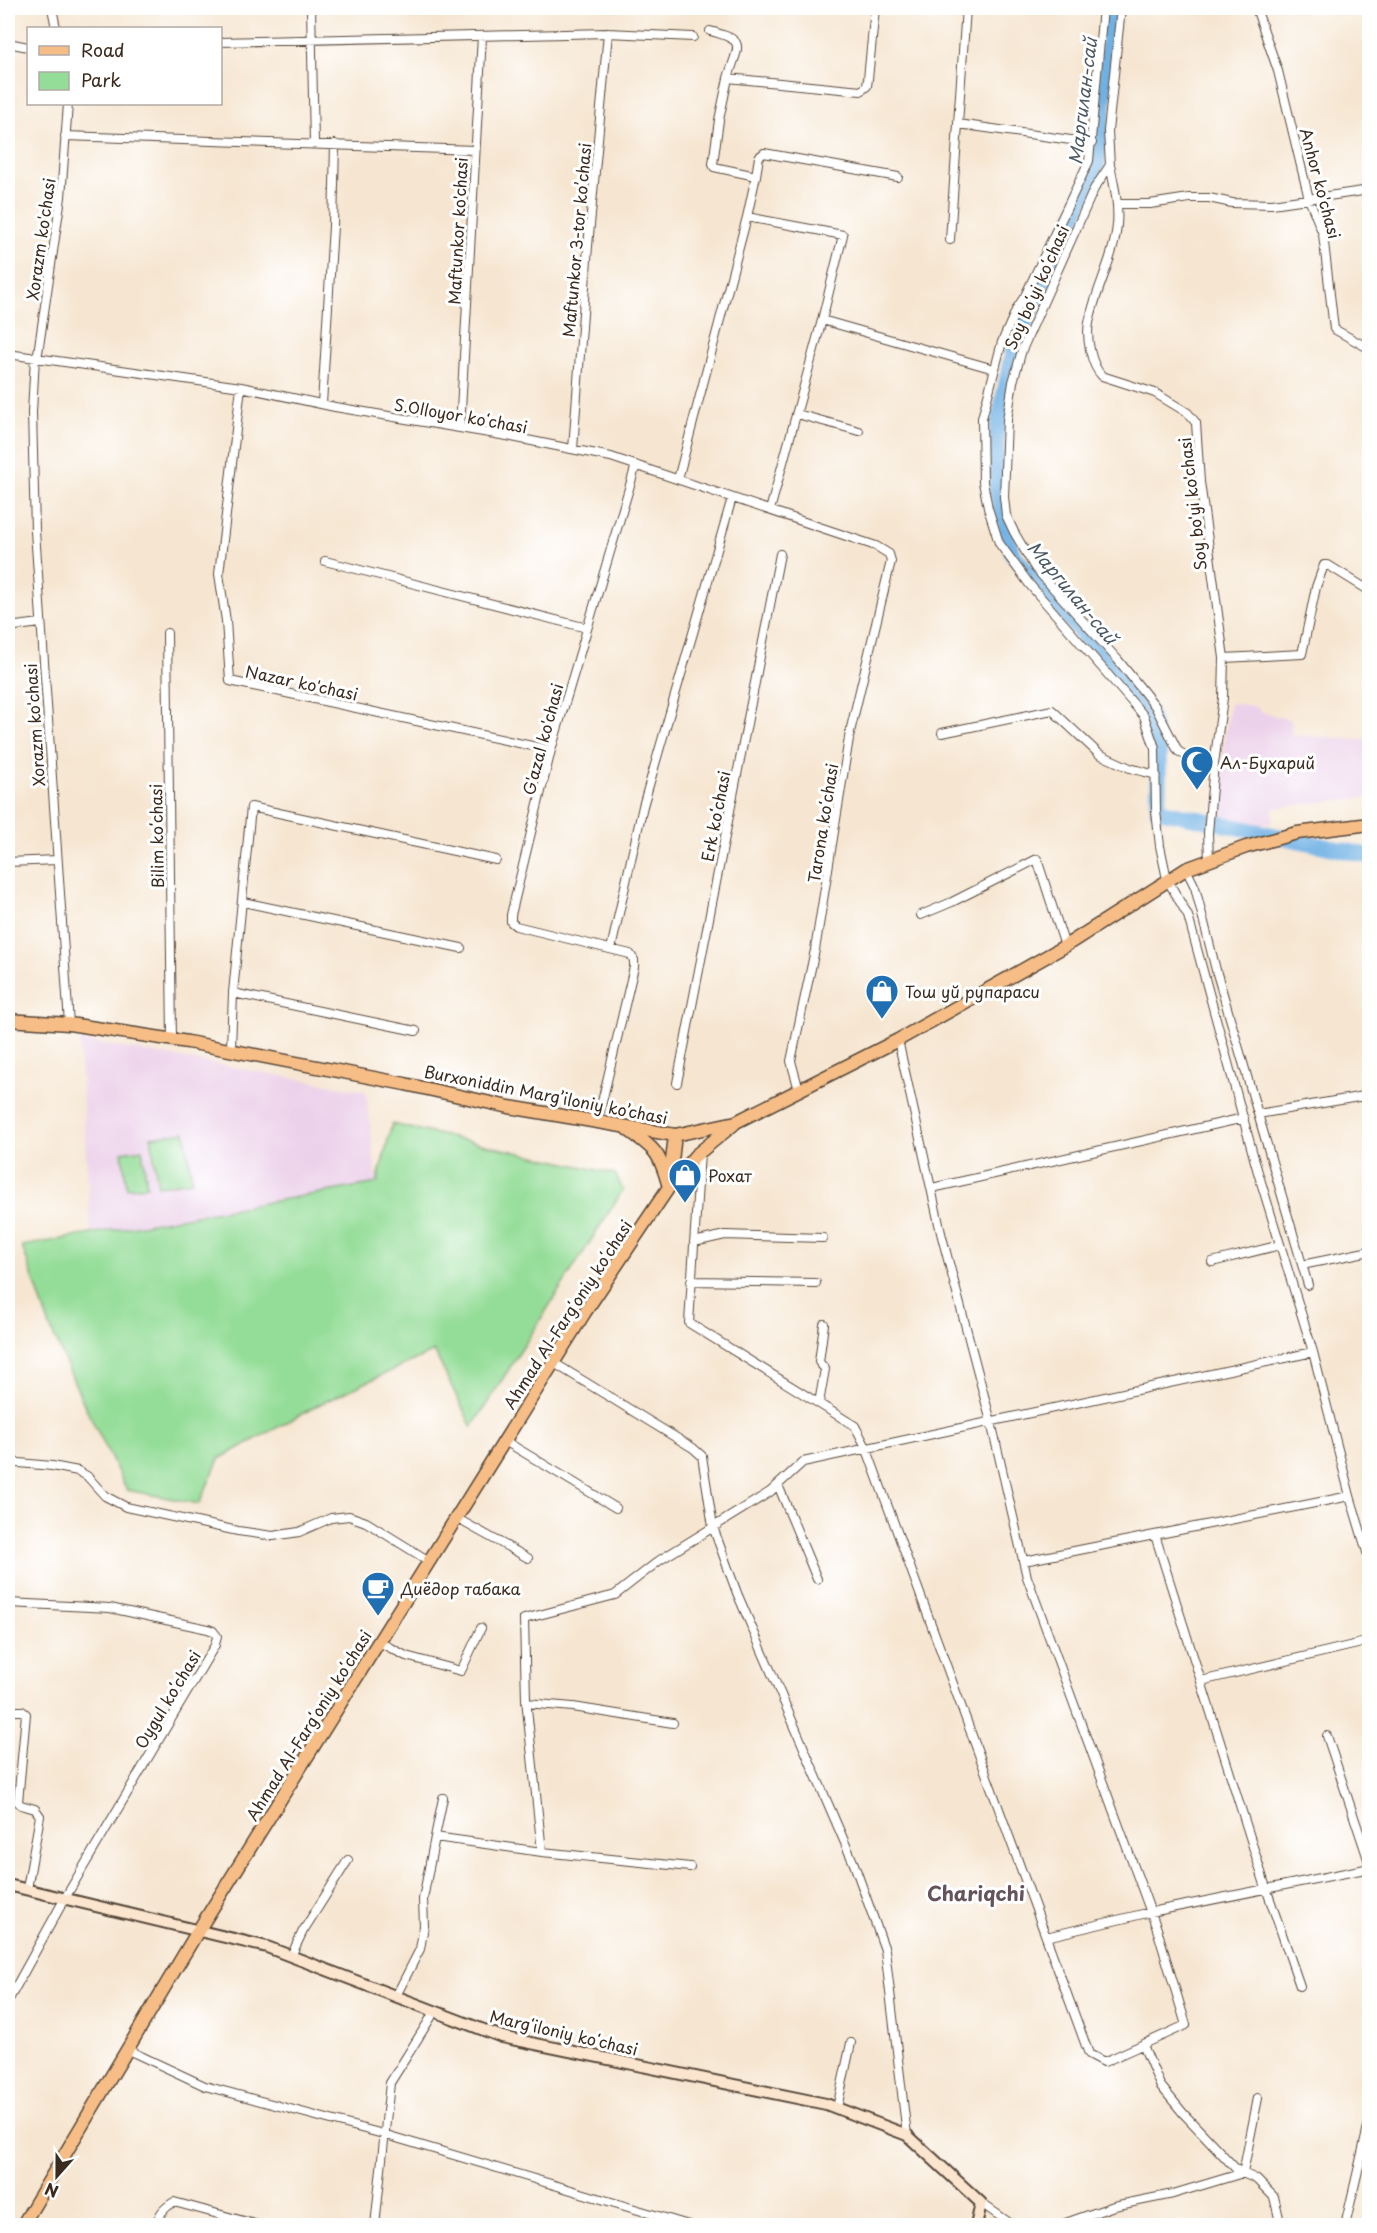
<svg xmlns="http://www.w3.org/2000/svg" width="1377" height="2233" viewBox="0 0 1377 2233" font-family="'Playpen Sans',sans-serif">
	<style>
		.built { fill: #ecd1ea }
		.green { fill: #94dd98; stroke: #68845b; stroke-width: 1.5 }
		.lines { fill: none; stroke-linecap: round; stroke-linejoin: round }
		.river { stroke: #6fb1e4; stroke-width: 16 }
		.street-casing { stroke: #574639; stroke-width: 10 }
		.secondary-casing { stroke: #574639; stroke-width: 14 }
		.primary-casing { stroke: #574639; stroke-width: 15 }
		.street { stroke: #fff; stroke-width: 8 }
		.secondary { stroke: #fbe5cf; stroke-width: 10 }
		.primary { stroke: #f6be86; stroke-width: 12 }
		.labels { text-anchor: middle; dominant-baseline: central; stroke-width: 6; stroke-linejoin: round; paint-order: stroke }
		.street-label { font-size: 16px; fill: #3b2a1e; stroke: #fff }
		.poi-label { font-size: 16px; fill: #3b2a1e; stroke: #fff; text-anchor: start }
		.water-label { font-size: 18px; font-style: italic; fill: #4d5963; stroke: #fff }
		.quarter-label { font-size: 20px; font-weight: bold; fill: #65535c; stroke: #fff }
	</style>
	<rect width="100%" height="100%" fill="#fff"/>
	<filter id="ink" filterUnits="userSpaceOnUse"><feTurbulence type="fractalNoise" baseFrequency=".0167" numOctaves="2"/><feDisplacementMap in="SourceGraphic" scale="12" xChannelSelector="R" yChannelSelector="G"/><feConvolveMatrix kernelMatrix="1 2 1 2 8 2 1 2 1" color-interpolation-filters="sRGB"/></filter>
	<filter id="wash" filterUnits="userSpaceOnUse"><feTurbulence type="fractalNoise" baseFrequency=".008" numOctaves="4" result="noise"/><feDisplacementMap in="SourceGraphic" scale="24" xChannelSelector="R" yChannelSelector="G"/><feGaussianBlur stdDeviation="1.35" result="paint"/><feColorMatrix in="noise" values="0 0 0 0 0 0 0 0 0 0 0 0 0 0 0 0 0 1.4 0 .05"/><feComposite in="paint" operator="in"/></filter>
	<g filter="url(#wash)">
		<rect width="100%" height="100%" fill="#f6e6d1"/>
		<path class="built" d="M1230,703L1259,707V711L1291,720L1292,735L1369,740V797L1273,808V822L1221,830L1215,804Z
			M79,1040L366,1091L377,1183L91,1235Z"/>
		<path class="green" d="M392,1124L615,1174L623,1190L472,1427L434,1351L322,1403L219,1459L199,1504L127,1490L83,1402L50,1327L22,1246L377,1183Z
			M185,1132L192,1181L158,1186L151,1137Z
			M142,1149L147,1186L127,1188L122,1152Z"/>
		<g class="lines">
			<path class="river" d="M1111,8L1103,116L1097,166L1013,350L997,430L996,489L1012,553L1149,712L1159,747L1158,810L1370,856"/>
		</g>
	</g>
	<g filter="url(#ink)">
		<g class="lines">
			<g class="street-casing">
				<path id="street" d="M52,8L56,28
					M311,8L314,143
					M1103,8L1089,161L1025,296L1017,308L1002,342L982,418L983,482L988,508L999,543L1030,585L1144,716L1155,748L1156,811L1160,846L1167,879L1188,916L1257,1169L1313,1352L1350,1496L1370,1562
					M1121,8L1108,131L1110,165L1094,189L1022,350L1013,382L1007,420L1004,497L1006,515L1014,532L1035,568L1118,660L1155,706L1178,751L1193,760L1214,764L1208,833L1209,860
					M1256,8L1278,71L1309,199L1323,234L1334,329L1370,349
					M710,31C748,41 738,45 728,78
					M220,42L608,33L693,37
					M8,43L28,47
					M68,104L61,197L38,353L35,357L32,412L35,531L69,1024
					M958,124L1092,143
					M65,136L475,150
					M1110,165C1114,185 1119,204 1117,225C1114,259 1095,290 1089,323C1086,338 1091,365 1102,376L1155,393L1188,413L1196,423L1200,482L1224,658L1223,698L1214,764
					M756,176L759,157L764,153L898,177
					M1118,204H1150L1189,198H1209L1232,203L1272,204L1370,190
					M950,240L966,8
					M822,320L994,369
					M8,354L241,387L335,407L507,436L611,457L876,546L889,554L891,561L850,732L815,950L791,1061L799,1090
					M241,387L219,574L226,621L230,681L551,750
					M322,404L333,226L335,144
					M797,414L859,431
					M460,428L482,36
					M573,449L588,246L608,33
					M678,479L747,217
					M770,510L822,320L843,235L747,217L756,176L714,167L713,164L719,120L728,78L861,91L867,86L868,79L875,8
					M325,561L587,628
					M8,627L41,623
					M167,633L172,1039
					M1224,658L1302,654L1316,587L1324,565H1328L1370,591
					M942,733L1052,710L1099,754L1130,768L1156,775
					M8,862L57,860
					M1186,869L1195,887L1216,970L1258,1114
					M243,902L461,948
					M921,915L952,902L1037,859L1065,946
					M611,949L643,806L732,498
					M233,993L416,1031
					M231,1049L233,993L251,807L496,860
					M677,1083L780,554
					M597,1123L634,967V960L630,954L516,926L511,922V915L551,750L636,465
					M700,1152L689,1323L855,1426L866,1447L1089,2054L1104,2062L1186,2025L1157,1929L1027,1577L991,1422L941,1233L898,1040
					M932,1188L1244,1118
					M694,1242L725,1235L823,1238
					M1212,1262L1280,1245
					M1302,1265L1370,1251
					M691,1281L816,1283
					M1308,1285L1258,1114L1370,1095
					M554,1363L693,1448L702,1456L713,1527L737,1593L854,1864L885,1950L907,2135
					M819,1403L825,1369L819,1362L824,1324
					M505,1441L616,1508
					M8,1462L52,1466L78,1471L87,1476L105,1496L126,1507L238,1531L273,1536L299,1532L331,1518L349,1516L366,1522L429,1561
					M778,1485L817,1579
					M456,1518L528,1558
					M1155,1535L1266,1888L1300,1986
					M1024,1561L1350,1496
					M8,1603L110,1608L208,1629L213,1631L217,1636L215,1645L65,1898L8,2001
					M379,1642L406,1656L461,1671L481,1628
					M1201,1681L1370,1641
					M526,1703L573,1707L673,1723
					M8,1711H22L26,1714L18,1802L21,1805L35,1809L40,1816L27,1889
					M1327,1736L1370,1865
					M435,1837L443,1798
					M542,1852L526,1699L524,1619L615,1595L660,1560L770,1492L803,1462L1313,1352
					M1046,1937L1151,1912L1370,1868
					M291,1956L303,1931L348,1860
					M396,1996L420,1949L424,1926L423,1899L435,1837L542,1852L690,1867
					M1143,2045L1160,2085L1183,2113L1238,2171L1256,2179L1274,2197L1281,2226
					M128,2050L205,2086L383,2134L692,2226
					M837,2108L851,2043
					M981,2203L1014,2226
					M157,2226C158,2214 164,2208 174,2202L262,2226
					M375,2226L390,2083L435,2011
					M1057,2226L1114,2206L1173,2194L1243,2173L1258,2098
					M1345,2226L1370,2119"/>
			</g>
			<g class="secondary-casing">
				<path id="secondary" d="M8,1885L267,1947L502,2037L826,2104L907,2135L981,2203L976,2226"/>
			</g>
			<g class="primary-casing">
				<path id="primary" d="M8,1020L69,1024L188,1042L405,1084L509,1107L675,1135L736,1122L898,1040L1065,946L1186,869L1246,847L1297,833L1370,824
					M627,1129C656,1150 659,1151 669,1187L695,1156L734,1124
					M22,2226L198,1931L585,1312L669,1187L675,1135"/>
			</g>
			<use href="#street" class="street"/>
			<use href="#secondary" class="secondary"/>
			<use href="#primary" class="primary"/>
		</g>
	</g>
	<defs>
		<g id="mosque-pin" transform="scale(1.725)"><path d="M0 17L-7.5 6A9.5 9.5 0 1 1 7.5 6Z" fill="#1f6fb2" stroke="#fff"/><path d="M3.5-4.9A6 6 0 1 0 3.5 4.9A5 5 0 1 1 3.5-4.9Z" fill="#fff"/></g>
		<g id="shop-pin" transform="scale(1.725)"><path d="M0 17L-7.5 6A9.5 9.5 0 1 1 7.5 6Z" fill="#1f6fb2" stroke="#fff"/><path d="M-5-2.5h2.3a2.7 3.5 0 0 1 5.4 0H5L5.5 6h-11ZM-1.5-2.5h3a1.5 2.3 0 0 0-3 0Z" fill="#fff"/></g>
		<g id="cafe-pin" transform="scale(1.725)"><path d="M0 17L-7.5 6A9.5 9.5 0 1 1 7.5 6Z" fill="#1f6fb2" stroke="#fff"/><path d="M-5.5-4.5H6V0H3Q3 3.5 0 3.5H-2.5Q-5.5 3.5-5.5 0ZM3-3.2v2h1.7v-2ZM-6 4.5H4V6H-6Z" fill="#fff"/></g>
	</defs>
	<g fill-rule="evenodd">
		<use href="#mosque-pin" x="1197" y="762"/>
		<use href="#shop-pin" x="882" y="991"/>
		<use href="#shop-pin" x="685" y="1175"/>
		<use href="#cafe-pin" x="378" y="1588"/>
	</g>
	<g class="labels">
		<g class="street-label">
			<text transform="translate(1321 183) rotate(75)">Anhor ko'chasi</text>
			<text transform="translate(457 231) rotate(-87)">Maftunkor ko'chasi</text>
			<text transform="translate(40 239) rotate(-82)">Xorazm ko'chasi</text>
			<text transform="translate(576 240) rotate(-85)">Maftunkor 3-tor koʼchasi</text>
			<text transform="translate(1036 287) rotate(-66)">Soy boʻyi koʻchasi</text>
			<text transform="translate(461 415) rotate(10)">S.Olloyor koʻchasi</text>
			<text transform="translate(1192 504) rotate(-97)">Soy bo'yi ko'chasi</text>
			<text transform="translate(302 682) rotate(12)">Nazar ko'chasi</text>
			<text transform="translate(34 725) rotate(-94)">Xorazm ko'chasi</text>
			<text transform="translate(542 739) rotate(-75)">G'azal ko'chasi</text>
			<text transform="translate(715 816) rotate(-79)">Erk koʻchasi</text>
			<text transform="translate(822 823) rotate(-81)">Tarona koʻchasi</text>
			<text transform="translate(156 836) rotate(-91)">Bilim koʻchasi</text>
			<text transform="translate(546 1094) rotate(11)">Burxoniddin Marg’iloniy ko’chasi</text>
			<text transform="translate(567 1314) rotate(-57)">Ahmad Al-Fargʻoniy koʻchasi</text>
			<text transform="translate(167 1699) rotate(-59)">Oygul koʻchasi</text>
			<text transform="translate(308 1725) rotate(-58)">Ahmad Al-Fargʻoniy koʻchasi</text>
			<text transform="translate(564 2032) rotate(13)">Margʻiloniy koʻchasi</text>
		</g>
		<g class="poi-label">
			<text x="1220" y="762">Ал-Бухарий</text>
			<text x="905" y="991">Тош уй рупараси</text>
			<text x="708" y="1175">Рохат</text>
			<text x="401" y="1588">Диёдор табака</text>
		</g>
		<g class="water-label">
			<text transform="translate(1082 101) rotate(-83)">Маргилан-сай</text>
			<text transform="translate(1073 592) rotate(50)">Маргилан-сай</text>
		</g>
		<g class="quarter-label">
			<text x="976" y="1893">Chariqchi</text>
		</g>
	</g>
	<rect width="1377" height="2233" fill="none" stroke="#fff" stroke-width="30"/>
	<rect x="27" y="27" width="195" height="78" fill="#ffffff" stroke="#b1aaa5" stroke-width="1.5"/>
	<rect x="39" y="46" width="30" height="9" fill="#f6be86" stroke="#b1aaa5" stroke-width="1.5"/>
	<text x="81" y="57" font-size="18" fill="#3b2a1e">Road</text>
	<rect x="39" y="72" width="30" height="18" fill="#94dd98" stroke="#b1aaa5" stroke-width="1.5"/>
	<text x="81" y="87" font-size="18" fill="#3b2a1e">Park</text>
	<g transform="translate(57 2176) rotate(201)" stroke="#ffffff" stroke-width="4.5" paint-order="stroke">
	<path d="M0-4.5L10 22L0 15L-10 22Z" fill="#3b2a1e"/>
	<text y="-9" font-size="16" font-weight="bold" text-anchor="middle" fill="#3b2a1e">N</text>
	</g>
</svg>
